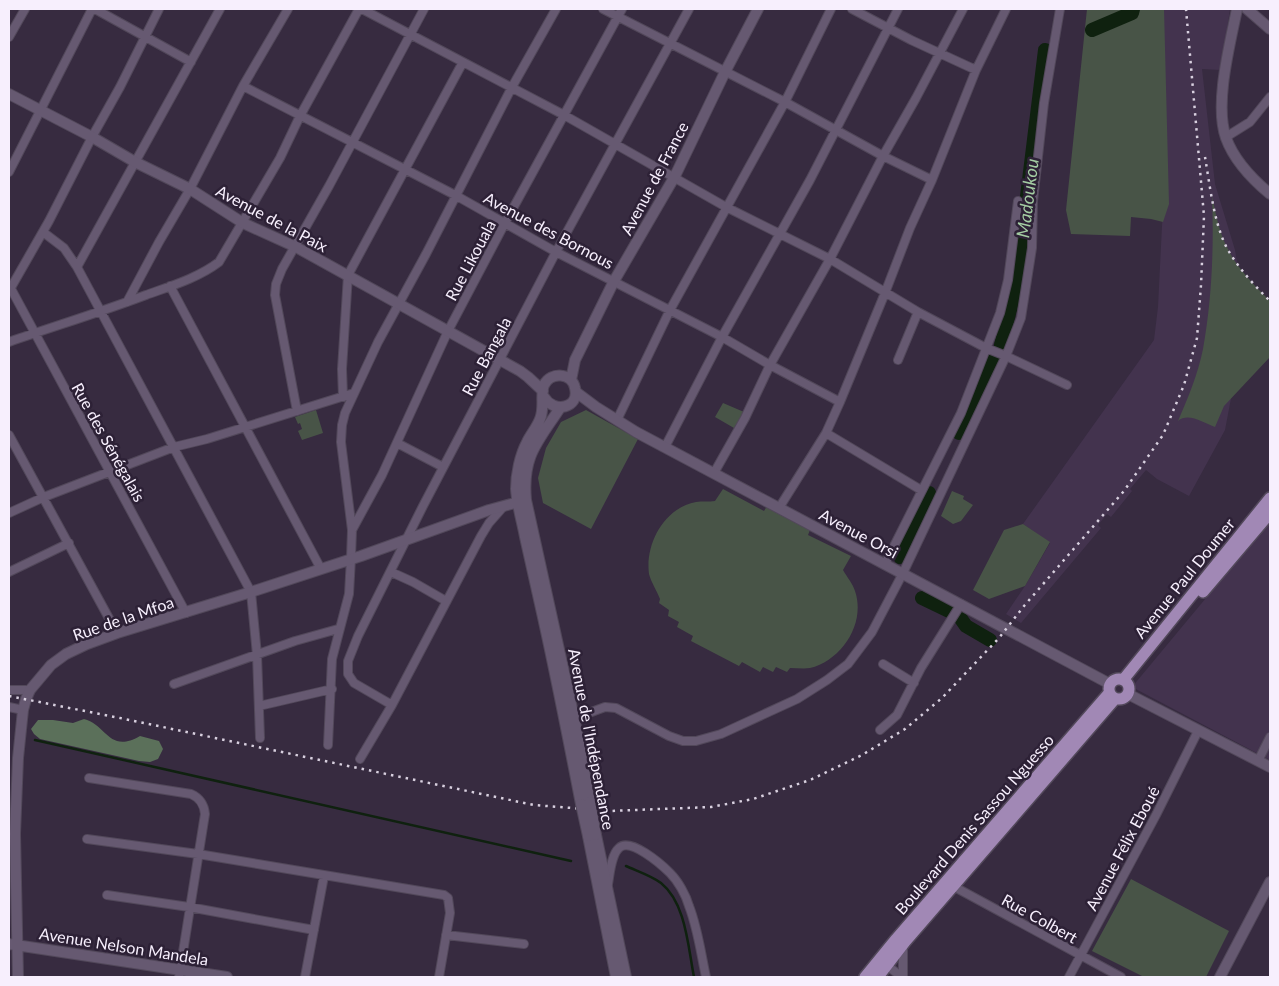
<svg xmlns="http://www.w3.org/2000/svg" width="1279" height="986" viewBox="0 0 1279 986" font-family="Lato,sans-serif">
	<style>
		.built { fill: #43334e }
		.green { fill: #485447 }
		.forest { fill: #5b705a }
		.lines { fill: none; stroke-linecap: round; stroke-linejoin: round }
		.stream { stroke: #0f210f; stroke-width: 2.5 }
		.river { stroke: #0f210f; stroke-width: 14 }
		.street-casing { stroke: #52485a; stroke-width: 10 }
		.secondary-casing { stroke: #52485a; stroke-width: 12 }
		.primary-casing { stroke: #52485a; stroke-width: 14 }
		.street { stroke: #665971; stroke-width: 8 }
		.secondary { stroke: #665971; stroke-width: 10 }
		.primary { stroke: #a188b5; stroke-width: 11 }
		.rail { stroke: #d8d0df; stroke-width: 2.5; stroke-dasharray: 2.5 5; stroke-linecap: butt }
		.secondary-bridge-casing { stroke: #52485a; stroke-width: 12; stroke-linecap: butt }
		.secondary-bridge { stroke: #665971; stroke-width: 10 }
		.labels { text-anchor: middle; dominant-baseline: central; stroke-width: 5; stroke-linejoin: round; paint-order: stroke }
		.street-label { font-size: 16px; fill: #f7effd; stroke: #2d2136 }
		.water-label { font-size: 18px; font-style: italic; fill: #a4cda3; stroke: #2d2136 }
	</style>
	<rect width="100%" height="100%" fill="#372b40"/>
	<path class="built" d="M1155,9H1230L1221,70L1202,69L1215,184L1235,250L1246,319L1225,430L1189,496L1157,479L1146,470L1130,489L1132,491L1111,517L1107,514L1098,525L1101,528L1021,623L1006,614L1025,586L1050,543L1023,524L1154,340L1158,307L1163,206Z
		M1270,521V760L1132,687Z"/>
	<path class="green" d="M1087,9H1164L1169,204L1163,222L1151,219L1131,217L1130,236L1071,234L1066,210Z
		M1212,196C1216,214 1219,233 1228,249C1237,268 1255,286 1270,301V357L1224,406L1215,427C1204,423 1188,412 1178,421C1188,398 1198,374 1203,349C1212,299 1214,247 1212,196Z
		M723,403L744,412L734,428L715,417Z
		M316,410L323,433L302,440L298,431L302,429L300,423L298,424L295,417Z
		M586,410L638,439L591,529L543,503L538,478L546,448L561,422Z
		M723,489L764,511L767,506L810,530L808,535L851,556L843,570C847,577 853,584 855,591C866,623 842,660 810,668C804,669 797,668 790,668L787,672L776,667L773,672L763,667L760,672L742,662L739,666L691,641L693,636L677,627L679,622L668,616L669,610L659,603L660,599C657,591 651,582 649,574C645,544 664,508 696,502C702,501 709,502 715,501Z
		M952,491L964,496L963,499L973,505L961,521L953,524L941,516Z
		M1023,524L1050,542L1025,586L989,599L973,590L1004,530Z
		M1131,879L1229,931L1206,977H1144L1092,951Z"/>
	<path class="forest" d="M84,719C107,725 109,754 140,736L159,741L163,749L158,759L150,762L139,761L40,739L34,734L31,729L38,720H53L73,723Z"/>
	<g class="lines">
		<path class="stream" d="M35,740L571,861
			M626,866C637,871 652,876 661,883C686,903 688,947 694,977"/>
		<path class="river" d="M1092,30L1132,13L1133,9
			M1001,345L1016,286L1045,50
			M959,433L994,359
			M900,557L929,493
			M922,598L949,611
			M959,616L966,626L990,640"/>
		<g class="street-casing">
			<path id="street" d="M95,9L191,62
				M362,9L564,115L726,207L830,259L918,312L986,348L1006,356L1067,385
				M603,9L785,102L883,156L932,180
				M852,9L911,40L976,70
				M9,37L25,9
				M243,86L455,195L556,252L722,337L770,365L840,402
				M1226,137L1250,122L1270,97
				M9,172L92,9
				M43,232L64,248L77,267L251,592L257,655L260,738
				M77,267L220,9
				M9,285L186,613
				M170,286L321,569
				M9,291L49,221L92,137L120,87L159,9
				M127,302L159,242L190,189L243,86L288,9
				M9,342C55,326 101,312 146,295C171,286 198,278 219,262L280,158L300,116L359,9
				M898,360L918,312
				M343,397L342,369L348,275L463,62
				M297,411L275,295L276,284L282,269L329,186L424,9
				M617,420L670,310L785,102L831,9
				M826,433L921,490
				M9,435L117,633
				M397,443L443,467
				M665,447L722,337L810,180L898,9
				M714,473L745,418L770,365L830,259L883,156L916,98L963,9
				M779,508L826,433L840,402L885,293L910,228L932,180L976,70L1006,9
				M9,513L44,497L174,447L207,439L354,393
				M352,530L382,475L448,331L505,223L622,9
				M885,564L961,413L1000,313L1008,280L1018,201
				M9,572L69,543
				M391,572L413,582L446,601
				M883,664L914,683
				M174,684L295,641L338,629
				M9,690H30
				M392,705L354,683L348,674V661L358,636L423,506L556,252L689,9
				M259,706L332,689
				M9,707L23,710
				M575,722L586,714L605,707L616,708L669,736L683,741H696L721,734L797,699L827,680L848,664L872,632L903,573L1006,356L1021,318L1032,248L1033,201L1044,103L1060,9
				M880,730L897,715L921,668L961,604
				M328,745L332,659L349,594L351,558L352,530L341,442L342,425L345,413L378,342L426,254L512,87L556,9
				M360,759L392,705L481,536L489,523L504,506
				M1258,761L1270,737
				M89,778L191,794C200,798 204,804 205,814L179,977
				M87,839L198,854L444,895L448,898L450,913L439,977
				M608,884C610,873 611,855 619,848C630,837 661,864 670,873C678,881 686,895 689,906C698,929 701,954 706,977
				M951,885L1121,977
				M107,895L189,907L314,930
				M446,935L524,944
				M903,944V977
				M885,964L902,977
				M305,977L324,876
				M1069,977L1156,815L1198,731"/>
		</g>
		<g class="secondary-casing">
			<path id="secondary" d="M1237,9C1230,44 1214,104 1226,138C1234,160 1252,179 1270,194
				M1247,9L1270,29
				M9,94L92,137L135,162L190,189L243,223L296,247L520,371L528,377L543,391
				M571,380L575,360L614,281L675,176L725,72L758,9
				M576,392L596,407L636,432L1110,684
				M544,397C554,414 580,408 575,388C572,373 551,371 544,385C540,394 545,408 540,419C537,427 531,434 527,442C520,455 516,474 516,489C517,505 522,521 525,537C530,559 535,582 540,604C555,670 568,737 581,804
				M560,408C537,443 522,456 526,500L575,722L590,802
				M1128,694L1270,767
				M596,835L626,977
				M588,836L616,977
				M9,944L227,977
				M18,977L15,834L18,758L23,710L26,699L30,690L51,665L66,654L87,644L117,633L251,592L361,556L489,510L526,500
				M1220,977L1270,882"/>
		</g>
		<g class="primary-casing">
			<path id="primary" d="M1203,592L1270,513
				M1109 689a10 10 0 1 1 20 0a10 10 0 1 1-20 0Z
				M1123,680L1270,498
				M865,977L896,939L1109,693
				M878,977L905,942L1115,699"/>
		</g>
		<use href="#street" class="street"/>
		<use href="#secondary" class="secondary"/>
		<use href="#primary" class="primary"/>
		<path class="rail" d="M1205,157C1210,186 1214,225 1228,250C1239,269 1255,286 1270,301
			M9,696L120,718L534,805L610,811L711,807L753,799L810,780L862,755L905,729L942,698L999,638L1024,606L1124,491L1163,435L1184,385L1197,338L1201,285L1204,216L1186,9"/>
		<g class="secondary-bridge-casing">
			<path id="secondary-bridge" d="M590,802L596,835
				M581,804L588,836"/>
		</g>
		<use href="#secondary-bridge" class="secondary-bridge"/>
	</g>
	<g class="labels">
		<g class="street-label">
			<text transform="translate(654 178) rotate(-62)">Avenue de France</text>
			<text transform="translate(272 218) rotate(28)">Avenue de la Paix</text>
			<text transform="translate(549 230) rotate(28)">Avenue des Bornous</text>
			<text transform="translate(470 260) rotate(-62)">Rue Likouala</text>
			<text transform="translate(486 356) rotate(-62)">Rue Bangala</text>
			<text transform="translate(109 442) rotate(61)">Rue des Sénégalais</text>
			<text transform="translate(859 533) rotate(28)">Avenue Orsi</text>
			<text transform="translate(1184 578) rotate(-51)">Avenue Paul Doumer</text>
			<text transform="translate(123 618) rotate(-19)">Rue de la Mfoa</text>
			<text transform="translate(592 739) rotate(79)">Avenue de l'Indépendance</text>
			<text transform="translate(974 824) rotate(-49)">Boulevard Denis Sassou Nguesso</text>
			<text transform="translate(1122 848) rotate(-62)">Avenue Félix Eboué</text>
			<text transform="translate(1040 918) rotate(29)">Rue Colbert</text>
			<text transform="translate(124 946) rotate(9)">Avenue Nelson Mandela</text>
		</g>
		<g class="water-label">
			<text transform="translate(1027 198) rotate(-83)">Madoukou</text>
		</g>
	</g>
	<rect width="1279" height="986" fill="none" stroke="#f7effd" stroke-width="20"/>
</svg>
